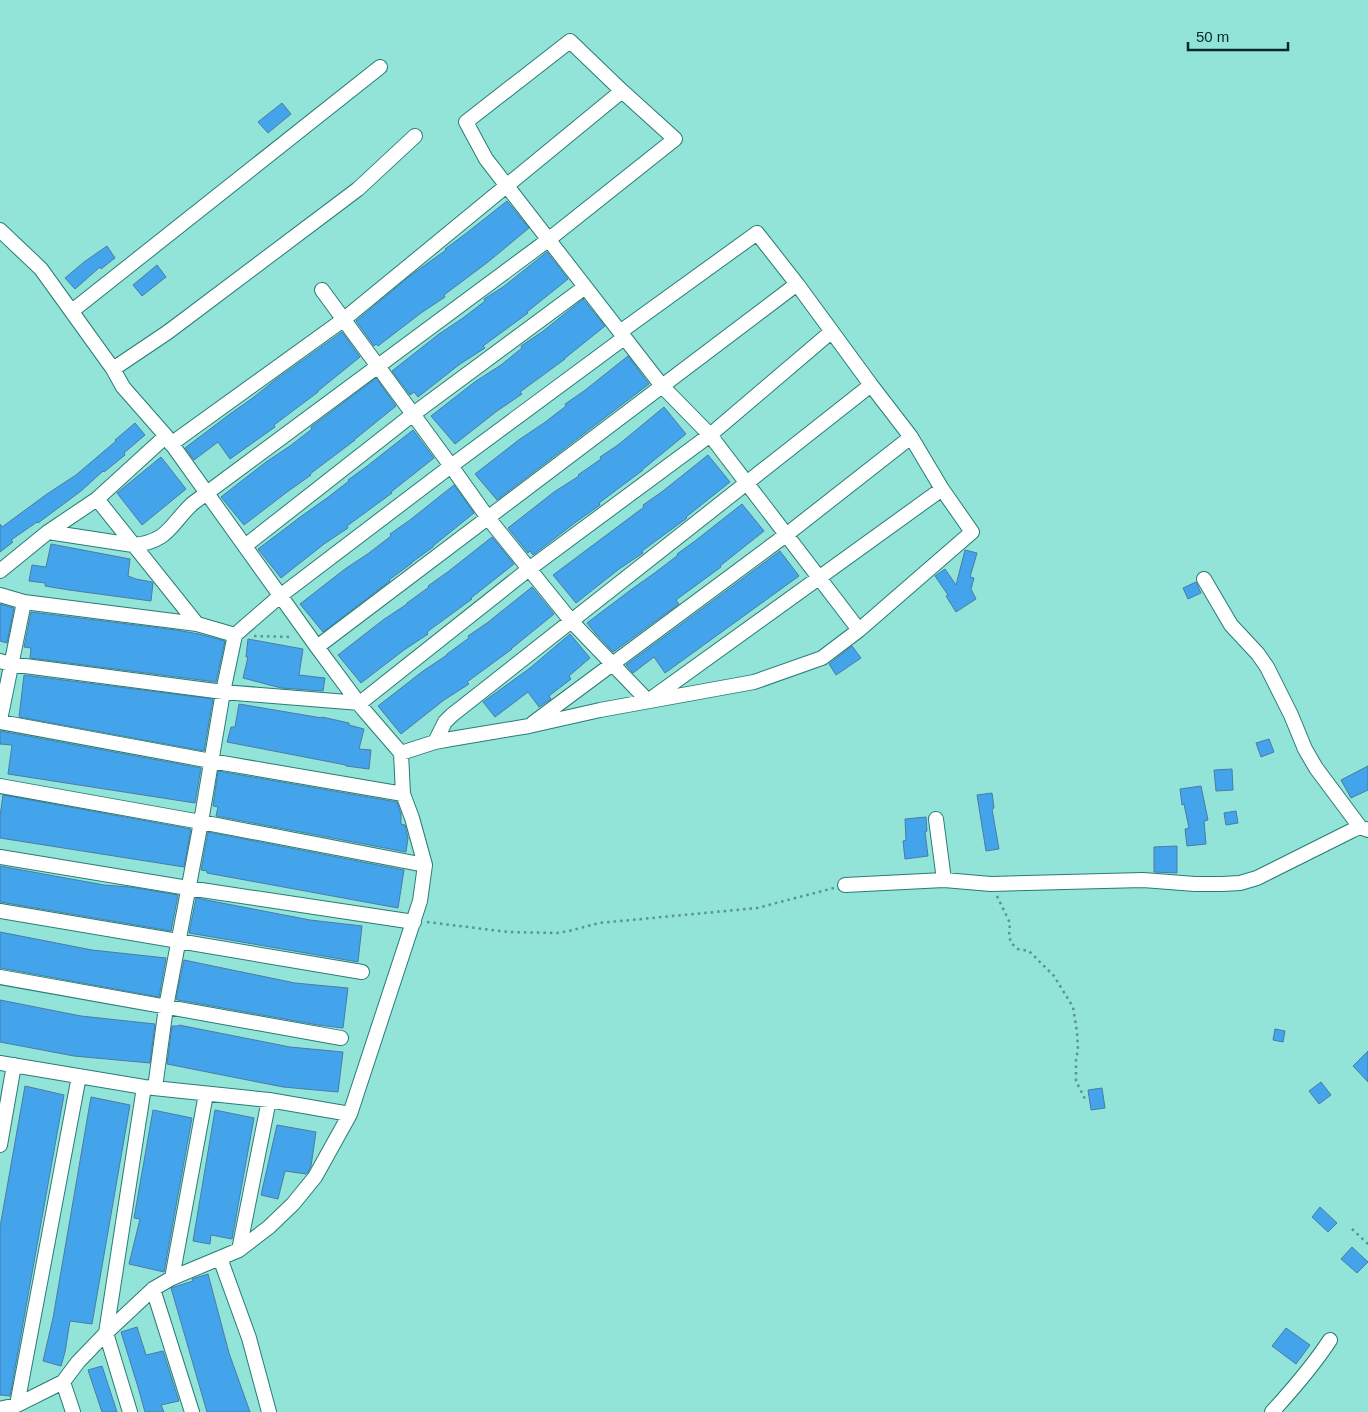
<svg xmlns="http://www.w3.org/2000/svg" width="1368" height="1412" viewBox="0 0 1368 1412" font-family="Arial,sans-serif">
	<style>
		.building { fill: #43a4ec; stroke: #4b7ca4 }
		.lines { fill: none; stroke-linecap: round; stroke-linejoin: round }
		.street-casing { stroke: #287d73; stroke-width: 16 }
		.path { stroke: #58958d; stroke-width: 2.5; stroke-dasharray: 2.5 4; stroke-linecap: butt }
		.street { stroke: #fff; stroke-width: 14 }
	</style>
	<rect width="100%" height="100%" fill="#92e3d8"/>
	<path class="building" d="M282,103L291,114L268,133L258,122Z
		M507,201L529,228L488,262L444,295L445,297L421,313L378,346L376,344L374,346L356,321L407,278L446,250L445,249L464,235Z
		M107,246L115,258L101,269L100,267L75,289L65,278L84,262Z
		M547,252L568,279L527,312L528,313L483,346L485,348L460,364L418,397L414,392L410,395L392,371L439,334L463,318L485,301L484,299L503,287Z
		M157,265L166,277L142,296L133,285Z
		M583,299L605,326L564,359H565L520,392L522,394L497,411L455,444L431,416L476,381L501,365L522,348L521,346L542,332Z
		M342,332L360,357L318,391V392L274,425L275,427L230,459L218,442L194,460L185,448L230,414L254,397L275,380Z
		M628,356L649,384L497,500L475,474L520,439L544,423L566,406L565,404L584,391Z
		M376,378L396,406L354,440H355L310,474L311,475L287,492L244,525L221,497L266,462L290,446L312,429L311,427Z
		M664,407L686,434L642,470H643L599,503L600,505L576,522L533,555L530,551L528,553L508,528L554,492L579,476L578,475L601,459L600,457L618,445Z
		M135,423L145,435L124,453L125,455L104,472L103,471L81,491L38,523L37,522L11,540L13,542L0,552V524L2,527L47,494L76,475L116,441L115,440Z
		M413,430L434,458L391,492L392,493L347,526L348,528L324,544L281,578L258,549L303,515L327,498L349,481L348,480L366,467Z
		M708,455L730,482L686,517L687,518L642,551L643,553L619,569L576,603L553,575L644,507L643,505L663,491Z
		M161,457L186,489L142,525L117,493Z
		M454,485L474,513L433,546V547L411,563H412L389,580L390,581L323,632L300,604L345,569L369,553L391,536L390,534L410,520Z
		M742,504L764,531L720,566L721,567L676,600L679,604L613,652L596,634L587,623L632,589L656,572L678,555L677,554L695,541Z
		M492,537L514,564L471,598L472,599L427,632L428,634L404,650L361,683L338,655L383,620L407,604V603L429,587L428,586L449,571Z
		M51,544L130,559L128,576L136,579L152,582L153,583L151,601L69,590L45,586V583L29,581L32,565L46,567Z
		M965,550L977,553L970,577L974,578L971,589L976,599L956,612L946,596L948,595L935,576L945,569L956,585Z
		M780,551L799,576L665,673L654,657L633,673L626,665Z
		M1196,582L1201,593L1188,599L1183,588Z
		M532,587L554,614L511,649H512L467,682L469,684L444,700L401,734L378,706L423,671L447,655V654L469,638L468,636L487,623Z
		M0,604L14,608L7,643L0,641Z
		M31,612L176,630L199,634L225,641L216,682L30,658L31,648L24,647Z
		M570,634L590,658L569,676L571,679L549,696L551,699L539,707L528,692L495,717L483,702L530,668Z
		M248,639L303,649L299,675L325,678L323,691L281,688L243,678L248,657H246Z
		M852,646L861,658L836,675L829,664Z
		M24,675L213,699L204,751L19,717Z
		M239,704L322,718V717L349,723V725L364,729L359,749L371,750L369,769L346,766V765L227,742L231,727H235Z
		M0,731L201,768L195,803L8,774L12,745L0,744Z
		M1269,739L1274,752L1261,757L1256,743Z
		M1368,766V790L1351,798L1341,780Z
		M1232,769L1233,790L1216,791L1214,770Z
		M218,771L397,802L401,814V824L405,825L408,838L406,852L216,816L218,807L213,806Z
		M1201,786L1208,820L1204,821L1206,844L1187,846L1185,829L1189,828L1184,804L1182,805L1180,789Z
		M992,793L994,808L992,809L999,849L986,851L977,795Z
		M3,795L191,829L184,867L0,838V816Z
		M1236,811L1238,823L1226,825L1224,813Z
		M926,817L927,831L925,832L928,856L905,859L903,841L906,840L905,819Z
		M208,832L404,870L398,908L207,873V871L201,870Z
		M1177,846V873L1154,872V847Z
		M0,866L104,885L130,887L178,895L171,931L0,902Z
		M196,898L310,920L362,926L358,962L189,933Z
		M0,932L92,950L166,958L159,997L0,968Z
		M184,960L295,983L348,988L343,1028L318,1025L178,1000L176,999Z
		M0,1000L81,1016L155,1024L150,1063L74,1056L0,1042Z
		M179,1025L290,1047L343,1052L338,1092L283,1087L167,1064L172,1026H178Z
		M1275,1029L1285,1031L1283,1042L1273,1040Z
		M1368,1051V1082L1353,1066Z
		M1321,1082L1331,1095L1319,1104L1309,1091Z
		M25,1086L64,1095L10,1396L0,1395V1227Z
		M1102,1088L1105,1108L1091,1110L1088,1090Z
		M91,1097L130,1105L92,1324L70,1321L65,1352L61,1366L43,1361L53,1318Z
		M153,1110L192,1118L164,1272L129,1264L140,1219L134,1218Z
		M215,1110L254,1118L232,1239L211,1235L210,1244L193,1241Z
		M277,1125L316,1132L311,1166L308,1172L306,1174L285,1171L278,1199L261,1195Z
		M1320,1207L1337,1223L1328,1232L1312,1217Z
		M1352,1247L1368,1262L1357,1273L1341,1259Z
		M208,1274L229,1353L250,1412H207L171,1288L193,1281L192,1279Z
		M137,1327L146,1355L163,1351L179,1401L161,1405L164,1412H145L138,1387L121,1332Z
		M1286,1328L1310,1345L1296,1364L1272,1346Z
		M102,1366L117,1412H102L88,1370Z"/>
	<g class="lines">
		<g class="street-casing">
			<path id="street" d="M0,230L41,269L113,369L123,387L166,436L317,647L363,709L401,753L403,794L412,818L425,865L420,901L350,1114L315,1177L293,1204L269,1227L239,1250L172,1278L153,1289L106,1333L78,1362L63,1382L17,1405
				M322,290L451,466L488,518L572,622L648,701L942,489
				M72,311L380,67
				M620,332L757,233L797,284L871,385L911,437L942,489L972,532L859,630
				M113,369L168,332L358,189L415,136
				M171,444L343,320L622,91
				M97,499L197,624
				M48,532L133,545C168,542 170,525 192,504L548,240L675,139L622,91L570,41L466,122L486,159L662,386L710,435L859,630L822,658L754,682L600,710L529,726L451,739L435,742L401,753
				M245,546L412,415L585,287
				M0,571L48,532L97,499L166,436
				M1204,579L1231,625L1258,654L1267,667L1291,715L1305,749L1316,768L1360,827
				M0,595L24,602L197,624L235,635
				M317,647L797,284
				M0,661L10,664L223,692L360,703L529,569L710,435L831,332
				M0,720L24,602
				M0,722L211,761L403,794
				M533,723L786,535L911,437
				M435,742L445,722L452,715L871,385
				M0,786L201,822L425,865
				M936,819L944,880
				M0,857L188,888L414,922
				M845,885L944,880L991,884L1143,880L1195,884H1222L1240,883L1257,878L1353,830L1360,827L1368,830
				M0,911L362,972
				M0,977L341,1038
				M0,1063L144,1087L269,1100L350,1114
				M155,1088L166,1007L201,822L223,692L235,635L280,596L451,466L624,338
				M0,1145L14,1065
				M239,1250L269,1100
				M220,1258L249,1338L269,1412
				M172,1278L206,1094
				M153,1289L192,1412
				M63,1382L73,1412
				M3,1408L17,1405L79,1076
				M130,1412L106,1333L144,1087
				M1272,1412C1293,1389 1313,1366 1330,1340"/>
		</g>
		<path class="path" d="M254,636L293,637
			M997,896L1010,923L1009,935L1011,943L1018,949L1029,951L1054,976L1073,1007L1077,1032L1078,1049L1076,1060V1081L1085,1099
			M427,922L508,932L557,933L569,931L599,923L757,908L834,888
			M1352,1229L1368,1244"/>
		<use href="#street" class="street"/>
	</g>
	<path d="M1188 42v8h100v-8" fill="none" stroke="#072a26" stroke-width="2.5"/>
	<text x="1196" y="42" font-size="15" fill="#072a26" stroke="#92e3d8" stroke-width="4" paint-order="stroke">50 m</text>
</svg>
